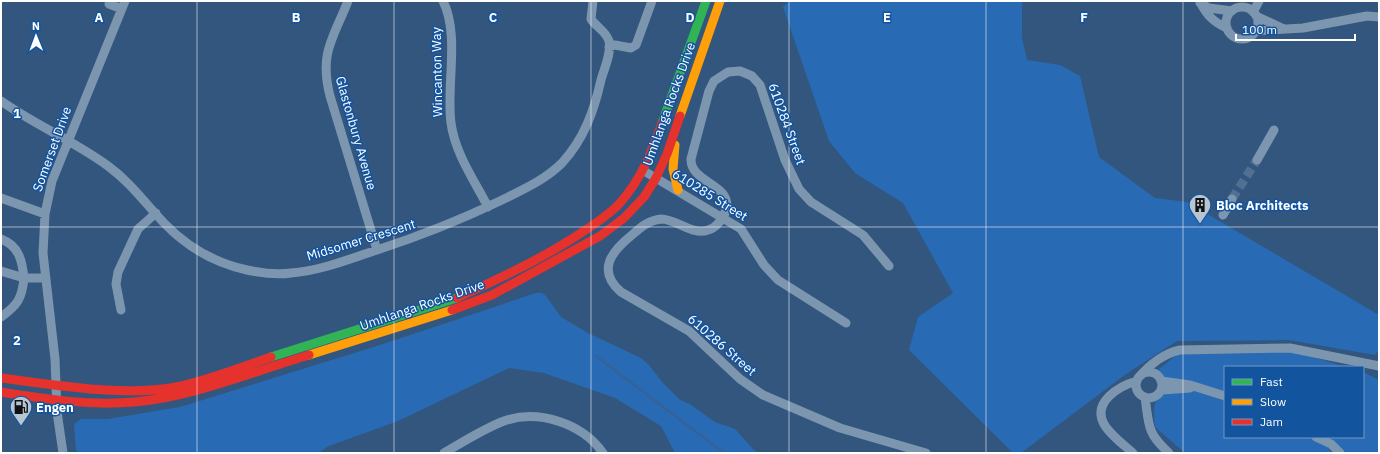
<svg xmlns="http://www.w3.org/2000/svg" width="1380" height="454" viewBox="0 0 1380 454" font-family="'IBM Plex Sans',sans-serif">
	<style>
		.green { fill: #286bb4 }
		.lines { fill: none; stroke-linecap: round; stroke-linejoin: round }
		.stream { stroke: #356297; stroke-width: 2.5 }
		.street-tunnel { stroke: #516f91; stroke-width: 9; stroke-dasharray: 9 4.5; stroke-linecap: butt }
		.street { stroke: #7d96af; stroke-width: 9 }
		.fast { stroke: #30b455; stroke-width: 9 }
		.slow { stroke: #ff9f0a; stroke-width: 9 }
		.jam { stroke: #e5322d; stroke-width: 9 }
		.grid { fill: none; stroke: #fff; stroke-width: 1; stroke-opacity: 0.55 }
		.labels { text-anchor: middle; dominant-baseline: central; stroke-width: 3; stroke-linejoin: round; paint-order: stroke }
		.street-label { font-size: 13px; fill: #fff; stroke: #13549e }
		.poi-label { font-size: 13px; font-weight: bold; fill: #fff; stroke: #13549e; text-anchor: start }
		.grid-label { font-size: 13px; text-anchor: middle; font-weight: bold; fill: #fff; stroke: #13549e; stroke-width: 3; stroke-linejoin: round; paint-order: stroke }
	</style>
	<rect width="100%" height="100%" fill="#32567e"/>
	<path class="green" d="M790,1H1022V38L1027,60L1060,65L1080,76L1099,157L1155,198L1187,202L1379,315V350L1375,355L1289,340L1177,341L1126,374L1021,453H1013L909,350L918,317L953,293L903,203L855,173L829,141L783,7Z
		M536,293H542L546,296L561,317L588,333L641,358L649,365L663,383L680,400L690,404L715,422L735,429L753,449L758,453H675L661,426L615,398L544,373L509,368L398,421L329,446L318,453H79L76,450L74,424L81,419H108L180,407L380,345Z
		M1291,350L1346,367H1225V398L1153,374L1179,353Z
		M1363,372L1379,380V453H1346L1335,442L1324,437H1363Z
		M1193,389L1225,401V437H1313L1326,443L1331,453H1185L1155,427C1151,391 1160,392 1193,389Z"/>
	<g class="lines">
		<path class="stream" d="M596,356L724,453"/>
		<path class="street-tunnel" d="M1232,199L1257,160"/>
		<path class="street" d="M348,1C333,39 319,53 330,96L377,250
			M443,1C460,35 446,85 451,123C455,153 474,180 488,207
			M1200,2C1207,15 1213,22 1227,28
			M1200,3L1209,8L1232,11
			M109,4L122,9
			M1226 23a16 16 0 1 1 32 0a16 16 0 1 1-32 0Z
			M1253,12L1259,1
			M1256,16L1282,28
			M1256,31L1303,28L1367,16L1379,17
			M609,47L615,45L631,48L636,45L652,1
			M1,101C35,125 74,141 108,166C130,182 145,203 164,223C187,247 215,263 247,270C261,273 277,275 291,273C320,271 349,259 377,250C420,236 460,220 500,201C522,190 545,180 562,163C584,139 594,111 601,80C604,69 612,52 609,41C606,31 596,27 591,19L593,1
			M1257,160L1274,130
			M644,171L741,229L764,265L778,280L846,323
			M1,198L45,214
			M1223,215L1232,199
			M1,239C19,246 22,260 24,278H45
			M889,266L863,235L811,202L799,189L785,160L760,85L752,76L740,71L728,72L714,81L709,91L691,159C690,183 733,184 726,210C724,218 716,228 708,230C692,236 677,219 661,219C649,220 641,227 632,235C612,251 596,270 621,292L689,331L740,379L763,395L840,428L926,453
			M1,271L24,278C22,298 18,305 1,317
			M121,310L116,284L118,272L138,229L156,213
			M1136 385a13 13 0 1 1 26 0a13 13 0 1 1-26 0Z
			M1140,376C1150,364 1165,353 1180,350L1290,348L1379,366
			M1161,381L1190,385L1225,396
			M1162,390L1190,388
			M1145,397C1149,426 1147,433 1169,453
			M1316,437L1331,444L1340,453
			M63,453L57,412L55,359L43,253L45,214L52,181L125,1
			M444,453C463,442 483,429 504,421C538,409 582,423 603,453
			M1133,453C1124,445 1110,435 1104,424C1092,402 1119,386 1137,381"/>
		<path class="fast" d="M662,123L706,1
			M271,357L457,298"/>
		<path class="slow" d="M680,116L720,1
			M675,145L673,169L678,190
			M309,355L452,310"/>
		<path class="jam" d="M457,298C500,278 544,258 584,231C596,223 610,214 620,203C642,178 651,153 662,123
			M452,310L492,295L600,236L624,218L644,197L656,178L667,154L680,116
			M1,378C56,385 127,398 181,386C211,379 242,367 271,357
			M1,392C45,399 89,406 134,402C192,397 252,372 309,355"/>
	</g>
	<path class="grid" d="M197,1V453M394,1V453M591,1V453M789,1V453M986,1V453M1183,1V453M1,227H1379"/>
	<defs>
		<g id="building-pin" transform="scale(1.15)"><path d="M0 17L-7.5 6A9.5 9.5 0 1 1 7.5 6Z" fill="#b7c4d2" stroke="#13549e"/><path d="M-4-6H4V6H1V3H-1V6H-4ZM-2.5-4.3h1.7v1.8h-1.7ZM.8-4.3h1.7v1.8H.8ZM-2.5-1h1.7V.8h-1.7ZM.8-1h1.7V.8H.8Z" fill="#111"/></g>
		<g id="fuel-pin" transform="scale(1.15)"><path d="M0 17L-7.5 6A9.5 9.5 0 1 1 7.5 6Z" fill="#b7c4d2" stroke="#13549e"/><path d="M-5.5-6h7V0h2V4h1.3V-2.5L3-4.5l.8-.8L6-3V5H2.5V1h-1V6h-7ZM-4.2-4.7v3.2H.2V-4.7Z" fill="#111"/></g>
	</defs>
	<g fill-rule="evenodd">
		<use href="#building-pin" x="1200" y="205"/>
		<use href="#fuel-pin" x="21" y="407"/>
	</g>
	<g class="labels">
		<g class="street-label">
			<text transform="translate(437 72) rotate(-91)">Wincanton Way</text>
			<text transform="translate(669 104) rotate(-70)">Umhlanga Rocks Drive</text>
			<text transform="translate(787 124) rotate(70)">610284 Street</text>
			<text transform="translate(356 133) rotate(74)">Glastonbury Avenue</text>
			<text transform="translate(52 149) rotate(-70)">Somerset Drive</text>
			<text transform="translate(710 195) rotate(32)">610285 Street</text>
			<text transform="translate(361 240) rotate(-17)">Midsomer Crescent</text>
			<text transform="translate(422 305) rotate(-19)">Umhlanga Rocks Drive</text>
			<text transform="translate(722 345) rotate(41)">610286 Street</text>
		</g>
		<g class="poi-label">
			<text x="1216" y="205">Bloc Architects</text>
			<text x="36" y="407">Engen</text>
		</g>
	</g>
	<g class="grid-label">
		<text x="99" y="22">A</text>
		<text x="296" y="22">B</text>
		<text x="493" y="22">C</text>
		<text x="690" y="22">D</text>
		<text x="887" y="22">E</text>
		<text x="1084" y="22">F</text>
		<text x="17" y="118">1</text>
		<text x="17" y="345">2</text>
	</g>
	<rect width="1380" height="454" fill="none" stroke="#ffffff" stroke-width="4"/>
	<rect x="1224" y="366" width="140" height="72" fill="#13549e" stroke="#7198c5"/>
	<rect x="1232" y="379" width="20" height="6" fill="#30b455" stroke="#7198c5"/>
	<text x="1260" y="386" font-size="12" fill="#ffffff">Fast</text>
	<rect x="1232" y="399" width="20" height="6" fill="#ff9f0a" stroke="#7198c5"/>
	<text x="1260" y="406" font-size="12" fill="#ffffff">Slow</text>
	<rect x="1232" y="419" width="20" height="6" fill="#e5322d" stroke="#7198c5"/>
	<text x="1260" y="426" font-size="12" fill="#ffffff">Jam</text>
	<g transform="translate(36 36) rotate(359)" stroke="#13549e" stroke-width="3" paint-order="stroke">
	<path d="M0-3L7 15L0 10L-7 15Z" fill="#ffffff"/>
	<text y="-6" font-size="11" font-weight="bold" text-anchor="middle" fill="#ffffff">N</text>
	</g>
	<path d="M1236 34v6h119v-6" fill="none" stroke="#ffffff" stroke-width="2"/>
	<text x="1242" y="34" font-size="12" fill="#ffffff" stroke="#13549e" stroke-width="3" paint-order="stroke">100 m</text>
</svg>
